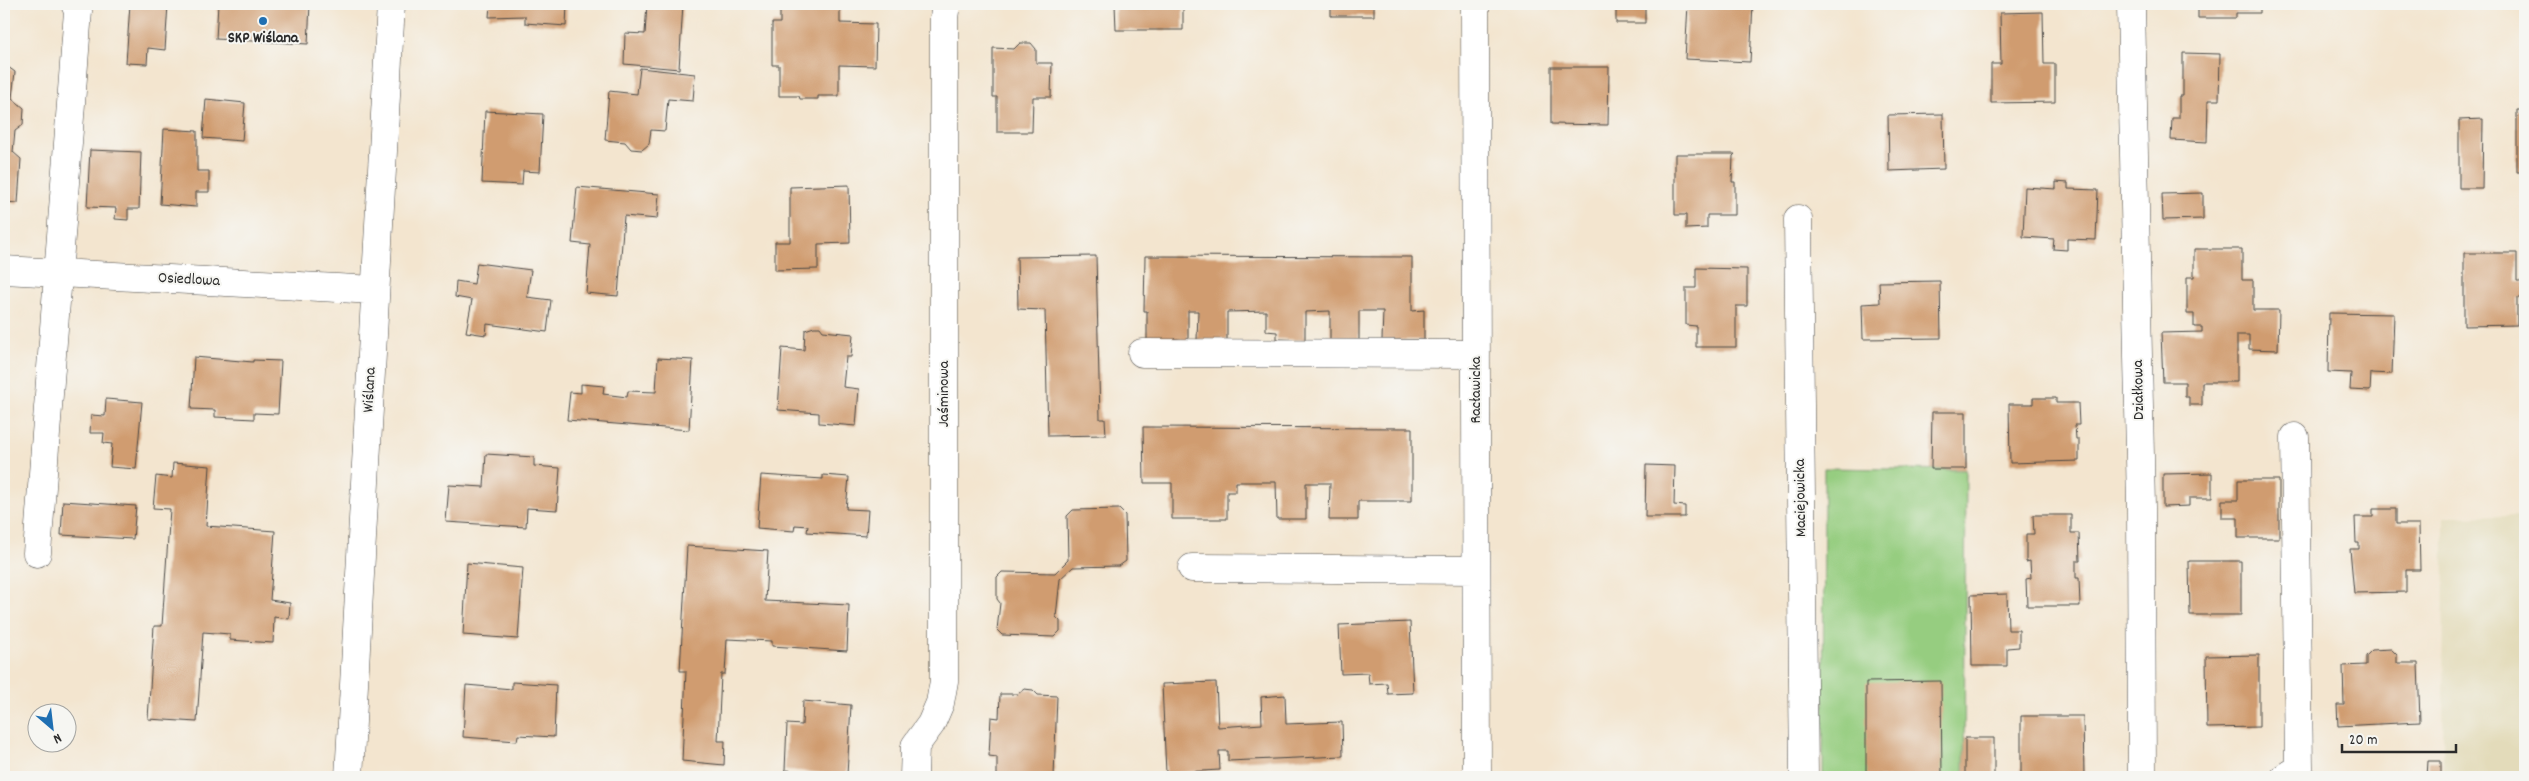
<svg xmlns="http://www.w3.org/2000/svg" width="2529" height="781" viewBox="0 0 2529 781" font-family="Dekko,sans-serif">
	<style>
		.built { fill: #e3dbba }
		.green { fill: #96cd80; stroke: #607c56 }
		.building { fill: #d09c6f }
		.lines { fill: none; stroke-linecap: round; stroke-linejoin: round }
		.minor-casing { stroke: #494744; stroke-width: 29 }
		.minor { stroke: #fff; stroke-width: 28 }
		.poi-dot { fill: #1f6fb2; stroke: #f6f6f2; stroke-width: 2 }
		.labels { text-anchor: middle; dominant-baseline: central; stroke-width: 4; stroke-linejoin: round; paint-order: stroke }
		.poi-label { font-size: 16px; font-weight: bold; fill: #2b2b2b; stroke: #f6f6f2 }
		.street-label { font-size: 16px; fill: #2b2b2b; stroke: #f6f6f2 }
	</style>
	<rect width="100%" height="100%" fill="#f6f6f2"/>
	<filter id="ink" filterUnits="userSpaceOnUse"><feTurbulence type="fractalNoise" baseFrequency=".02" numOctaves="2"/><feDisplacementMap in="SourceGraphic" scale="10" xChannelSelector="R" yChannelSelector="G"/><feConvolveMatrix kernelMatrix="1 2 1 2 8 2 1 2 1" color-interpolation-filters="sRGB"/></filter>
	<filter id="wash" filterUnits="userSpaceOnUse"><feTurbulence type="fractalNoise" baseFrequency=".0096" numOctaves="4" result="noise"/><feDisplacementMap in="SourceGraphic" scale="20" xChannelSelector="R" yChannelSelector="G"/><feGaussianBlur stdDeviation="1.12" result="paint"/><feColorMatrix in="noise" values="0 0 0 0 0 0 0 0 0 0 0 0 0 0 0 0 0 1.4 0 .05"/><feComposite in="paint" operator="in"/></filter>
	<g filter="url(#wash)">
		<rect width="100%" height="100%" fill="#f3e5cf"/>
		<path class="built" d="M2525,516V777H2443L2444,517Z"/>
		<path class="green" d="M1824,468L1966,470L1964,777H1823Z"/>
		<g id="blocks">
			<path class="building" d="M130,4H168L165,50L148,48L147,64L126,63Z
				M218,4H310L308,44L216,39Z
				M490,4H567L566,26L525,23V16L489,17Z
				M647,4H683L679,69L624,64L625,33L645,34Z
				M780,4H840V23L876,24L875,66L839,65V96H818V99H800L799,96H779V65H772V23H780Z
				M1115,4H1183V30H1116Z
				M1331,4H1374V16H1331Z
				M1616,4H1645V23H1616Z
				M1688,4H1753L1750,62L1685,59Z
				M2198,4H2260V13H2236V18H2198Z
				M2043,12L2044,64H2055V102L1991,103V64H2001L2000,13Z
				M1020,43H1031L1036,49V63H1052L1051,97H1033L1032,132H997V97H993V48L1014,49Z
				M2183,53L2220,54L2219,100H2208L2207,142L2171,140L2172,118H2179V96H2183Z
				M4,64L15,72L12,98L24,108L23,125L15,131L13,152L21,159L18,203L4,202Z
				M1551,67H1609L1608,125L1551,124Z
				M640,68L695,74L693,101L668,99L665,131L651,130L649,144L642,150L631,149L625,142L605,140L609,91L637,94Z
				M206,99L245,103L242,141L203,138Z
				M2517,110H2525V172H2517Z
				M485,111L543,114L540,172L523,171L522,185L482,183Z
				M1943,114L1944,169L1889,171L1888,115Z
				M2483,119L2482,188H2459V120Z
				M164,129L197,131V171H209V192H196V207L160,204Z
				M90,150L141,152L139,209H128V220L115,219L116,208L87,207Z
				M1675,154H1735L1733,156L1732,182H1735V215H1707V228L1686,229V215H1675Z
				M2056,182L2068,183V189L2098,190L2096,240L2067,239V250L2053,249L2054,239L2023,237L2025,187L2056,189Z
				M849,185L850,243L818,244V269L775,270V242H790V187Z
				M577,187L659,194L657,219L624,216L618,296L586,293L590,245L572,243Z
				M2203,193V219L2163,220L2162,194Z
				M2194,249H2242V280H2253V310H2279L2278,350L2249,349V335H2237V382H2202V405H2189V397H2185V382H2163L2161,333L2202,332V327H2194V314H2187V277H2194Z
				M2464,253H2517V281H2525V298H2517V325L2464,326Z
				M1096,256L1100,419H1105L1106,435L1048,436L1045,310L1018,309L1017,257Z
				M1145,256L1412,257V311L1424,310V340H1382L1383,311H1359V340H1330V311L1305,312V340L1277,339V332L1266,331V311L1227,312V340H1197L1198,311H1188V340L1174,339V349H1147V311H1144Z
				M477,263L531,270L527,297L551,300L547,332L487,324L486,335L466,332L472,300L455,297L456,281L474,284Z
				M1696,268L1747,269V306H1736V347H1696V326L1686,325V288H1696Z
				M1940,281L1941,338L1863,339L1862,304L1880,303L1879,282Z
				M2329,313L2394,314L2392,374L2371,373L2370,391L2350,390L2351,373L2328,372Z
				M814,327H820L823,331L853,334L851,357H846L843,387L859,389L856,426L819,423V413L778,410L782,348L804,350L805,330Z
				M194,357L253,362V360L281,361L278,414L254,413V419L215,417V410L191,409Z
				M658,358L693,360L689,430L567,420L570,392L581,393V384L604,386L603,394L627,397L628,391L656,392Z
				M2033,398H2056V403H2078L2079,425H2075L2076,439H2079V461L2010,463L2009,404H2033Z
				M106,399L142,402L136,469L110,467L112,444L103,443L104,433H90L91,415L105,416Z
				M1932,412H1966V469H1931Z
				M1143,427L1412,428V501H1358V520H1329L1330,483H1306V519H1277L1276,482H1236V492H1227V519H1172V483H1144Z
				M486,454L534,457V466L560,468L557,510L527,508L526,527L446,522L449,485L484,487Z
				M173,463L210,466L206,526L275,531L270,600L290,603L289,619L274,617L273,643L230,640V634L203,632L197,722L148,719L154,626H162L170,509L153,508L156,476L172,478Z
				M1646,465L1675,466L1674,505L1685,506V517H1645Z
				M2212,473V498H2189V506L2163,507V474Z
				M761,475L823,479V475L849,477L846,509L868,510L866,536L807,532L808,526L795,525L794,531L757,528Z
				M2238,480H2279V538H2238V518H2222V500H2238Z
				M63,501L136,506L133,539L61,535Z
				M1119,509L1125,515L1126,561L1119,566L1073,567L1060,579L1056,617L1060,621V631L1054,637L1002,635L997,630L1000,603L997,599V577L1002,572L1055,573L1068,560L1067,516L1073,510Z
				M2373,509H2396V524H2419L2420,570H2406V592L2354,593L2350,549H2359V543H2356L2355,517H2373Z
				M2033,515H2071V533H2079L2080,561H2076V578H2079L2080,606H2027L2026,579L2031,578L2030,561L2026,562V534H2034Z
				M687,546L768,551L765,601L849,605L847,651L772,646V641L727,639L725,674H721L718,741H725L724,765L682,761L686,671H680Z
				M2189,561H2241V615H2190Z
				M467,563L523,568L518,639L463,635Z
				M2007,594L2008,630H2019V647L2007,648V666H1972L1971,595Z
				M1410,622L1413,693L1388,694L1387,683L1369,684L1368,673L1341,674L1339,625Z
				M2391,649L2397,655V663H2418L2420,722L2338,726L2337,705H2344L2343,666L2366,665V656L2372,650Z
				M2259,655V727L2207,728L2206,656Z
				M1941,681L1942,777H1866V682Z
				M512,682L556,685L554,737L518,735L517,741L463,737L466,685L512,689Z
				M1216,682L1218,727L1262,724L1261,697L1285,695L1286,724L1342,722L1343,756L1228,761V751H1219L1220,770L1166,773L1162,684Z
				M1024,689L1033,690L1038,695L1057,696L1054,777H997V757L989,756L991,717L999,718L1000,694H1018Z
				M803,701L851,705L847,775L785,770L787,724L802,725Z
				M2021,716H2083L2084,777H2021Z
				M1965,738H1994V777H1965Z
				M2428,761H2441V777H2427Z"/>
		</g>
	</g>
	<g filter="url(#ink)">
		<use href="#blocks" fill-opacity="0" stroke="#494744" stroke-width="1"/>
		<g class="lines">
			<g class="minor-casing">
				<path id="minor" d="M1475,4L1477,777
					M2131,4L2141,507L2142,777
					M1798,219L1804,777
					M4,270L375,290
					M1142,353L1476,354
					M37,553L78,11L75,4
					M1192,568L1476,570
					M349,777L391,4
					M914,777L915,746L931,724L940,703L944,681V18L946,4
					M2285,777L2299,768L2295,437"/>
			</g>
			<use href="#minor" class="minor"/>
		</g>
	</g>
	<circle class="poi-dot" cx="263" cy="21" r="5"/>
	<g class="labels">
		<g class="poi-label">
			<text x="263" y="38">SKP Wiślana</text>
		</g>
		<g class="street-label">
			<text transform="translate(189 280) rotate(3)">Osiedlowa</text>
			<text transform="translate(370 390) rotate(-87)">Wiślana</text>
			<text transform="translate(1476 390) rotate(-90)">Racławicka</text>
			<text transform="translate(2139 390) rotate(-91)">Działkowa</text>
			<text transform="translate(944 394) rotate(-90)">Jaśminowa</text>
			<text transform="translate(1801 498) rotate(-91)">Maciejowicka</text>
		</g>
	</g>
	<rect width="2529" height="781" fill="none" stroke="#f6f6f2" stroke-width="20"/>
	<g transform="translate(52 728) rotate(152)"><circle r="24" fill="#f6f6f2" stroke="#a5a5a2"/>
	<path d="M0-4L9 19L0 12L-9 19Z" fill="#1f6fb2"/>
	<text y="-8" font-size="14" font-weight="bold" text-anchor="middle" fill="#2b2b2b">N</text>
	</g>
	<path d="M2342 744v8h114v-8" fill="none" stroke="#2b2b2b" stroke-width="2.5"/>
	<text x="2349" y="744" font-size="15" fill="#2b2b2b" stroke="#f6f6f2" stroke-width="4" paint-order="stroke">20 m</text>
</svg>
